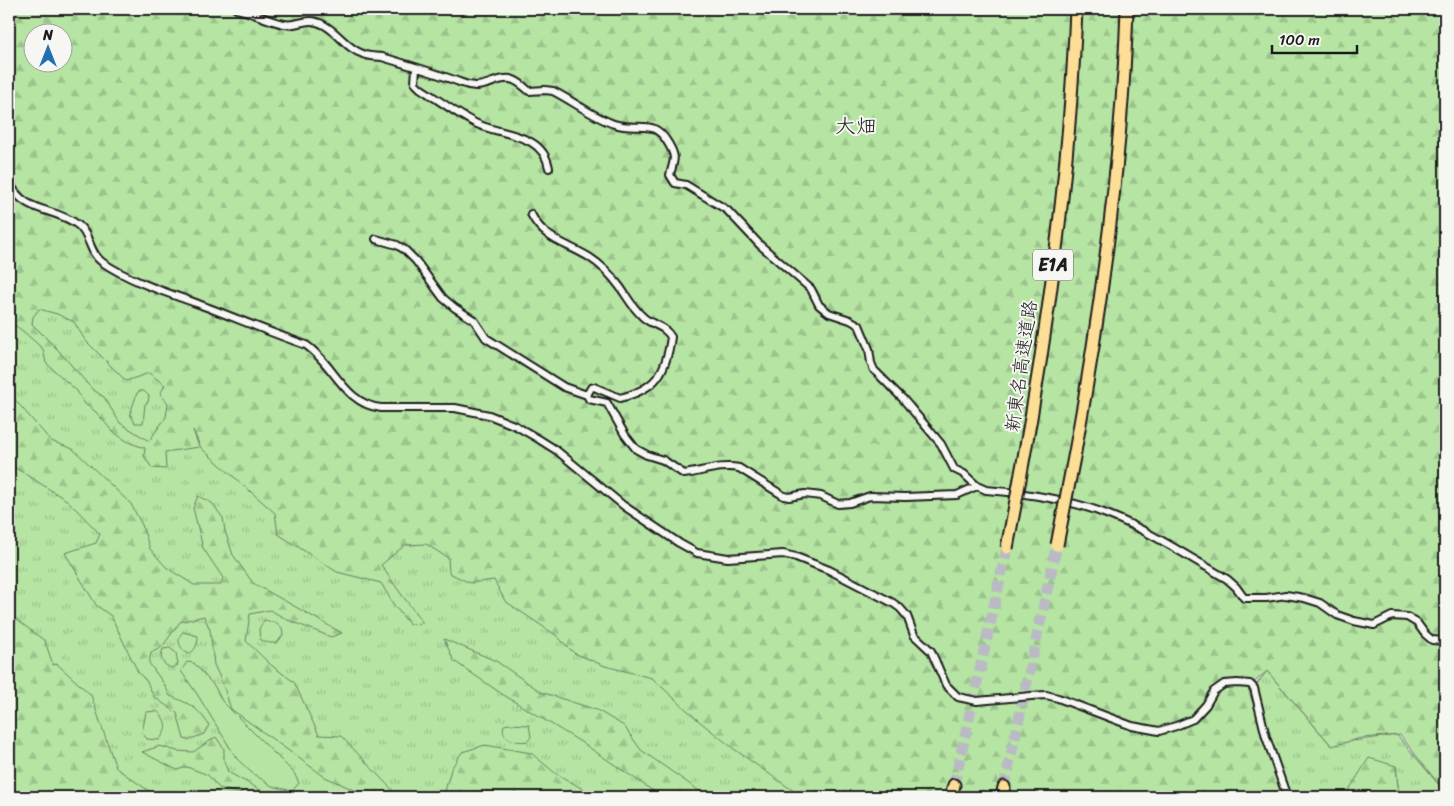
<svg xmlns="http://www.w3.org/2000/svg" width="1454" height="806" viewBox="0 0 1454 806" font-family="Sriracha,'Klee One',sans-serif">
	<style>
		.grass { fill: url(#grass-tufts); stroke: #688060 }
		.forest { fill: url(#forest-firs); stroke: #688060; fill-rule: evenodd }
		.pitch { fill: #b5e4a3; stroke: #688060 }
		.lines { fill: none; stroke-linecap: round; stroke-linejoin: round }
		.highway-tunnel { stroke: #babac4; stroke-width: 11; stroke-dasharray: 11 5.5; stroke-linecap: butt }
		.street-casing { stroke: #1c1c1c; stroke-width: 10 }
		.highway-casing { stroke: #1c1c1c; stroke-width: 15 }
		.street { stroke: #f6f6f2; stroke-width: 6 }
		.highway { stroke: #fdde96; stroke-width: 11 }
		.highway-bridge-casing { stroke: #1c1c1c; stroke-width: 15; stroke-linecap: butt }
		.highway-bridge { stroke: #fdde96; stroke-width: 11 }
		.labels { text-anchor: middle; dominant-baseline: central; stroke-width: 4; stroke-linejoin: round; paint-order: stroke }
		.shield { fill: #f6f6f2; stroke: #5d5d5c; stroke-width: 1 }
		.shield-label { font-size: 18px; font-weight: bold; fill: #1c1c1c }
		.street-label { font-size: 19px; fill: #1c1c1c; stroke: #f6f6f2 }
		.quarter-label { font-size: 21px; fill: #1c1c1c; stroke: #f6f6f2 }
	</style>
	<defs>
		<pattern id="grass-tufts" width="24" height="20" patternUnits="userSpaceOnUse" patternTransform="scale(1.25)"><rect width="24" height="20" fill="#b5e4a3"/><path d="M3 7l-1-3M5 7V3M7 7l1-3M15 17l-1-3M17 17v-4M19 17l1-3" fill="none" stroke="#9bc38c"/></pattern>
		<pattern id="forest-firs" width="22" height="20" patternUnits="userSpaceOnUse" patternTransform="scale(1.25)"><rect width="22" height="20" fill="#b5e4a3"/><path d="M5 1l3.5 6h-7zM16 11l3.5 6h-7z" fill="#9bc38c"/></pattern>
	</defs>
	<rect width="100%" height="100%" fill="#e2e2ee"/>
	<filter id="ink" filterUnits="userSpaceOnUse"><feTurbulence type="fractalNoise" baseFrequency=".02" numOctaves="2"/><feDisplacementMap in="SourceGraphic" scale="10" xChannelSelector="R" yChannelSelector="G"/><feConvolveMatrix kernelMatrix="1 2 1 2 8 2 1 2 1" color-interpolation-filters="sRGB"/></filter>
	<g filter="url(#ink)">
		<path class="grass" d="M9,284L72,305L666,675L832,797H9Z
			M1267,671L1330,744L1397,735L1445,792V797H1399L1396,766L1347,792V797H1290L1268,733L1257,684Z"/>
		<path class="forest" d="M9,9H1445V792L1400,735L1361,738L1332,746L1267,671L1248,688L1267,747L1287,797H802L734,749L699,721L652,678L605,666L574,653L557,636L505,601L494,580L470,583L449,573L448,558L426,544L405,545L381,565L399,591L423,623L409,624L394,605L381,583L337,572L278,534L275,513L201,448L193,430L199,447L165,452L166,469L152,468L144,456L145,448L130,443L113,432L96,412L85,404L77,391L46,363L43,349L24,332L9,321ZM32,32H62V62H32ZM39,309L57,314L74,322L85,340L126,381L149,373L165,385L160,394L168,403L166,417L149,441L120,423L104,397L92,389L59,351L32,324L33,317Z
			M9,393L51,441L73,449L131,504L142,525L150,549L167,568L194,585H221L223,578L203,548L193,508L198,496L212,503L223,518L225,531L233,555L253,583L342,633L331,637L288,620L270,610L250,614L246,641L271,665L294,682L319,735L341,736L399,797H370L325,777L231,709L222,682L214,665L210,630L204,616L180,622L162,647L151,653L149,663L164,684L170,696C190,704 196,706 209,725L204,734L188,740L184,739L177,713L154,697L147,682L138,672L111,616L96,605L65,553L96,543L100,534L68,501L11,465L9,462Z
			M9,617H13L45,641L53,665L57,664L91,695L116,768L149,791L155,797H9Z
			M444,639L496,661L541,692L597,710L624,726L641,750L708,797H662L584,744L502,694L454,661Z
			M216,737L224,749V761L228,772L273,797H253L219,788L208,775L187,767L177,770L142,752L160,746L177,751L193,752Z
			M485,745L531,753L555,773L597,797H549L536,795L531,797H446L444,795L451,769L462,752Z
			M1369,758L1396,766L1399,797H1347V793Z"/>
		<path class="pitch" d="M140,391H144L149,396L148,402L145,404L143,423H135L130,414L137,393Z
			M264,620L277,623L282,628L283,635L277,643H269L260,640L259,629Z
			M183,632L198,636C198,643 196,650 189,654C180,650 175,639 183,632Z
			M170,648L176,653L178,665L171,668C162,664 159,658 163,649Z
			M187,662L194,663L215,687L222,701L294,773L299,783L292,791L272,786L252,773L237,759L197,694L181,671Z
			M157,711C168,721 168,730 159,740L147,739L142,733L146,712Z
			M510,724L529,725L531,737L528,741C518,743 499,740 504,725Z"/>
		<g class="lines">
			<path class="highway-tunnel" d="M954,785L1007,548
				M1004,787L1057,545"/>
			<g class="street-casing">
				<path id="street" d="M236,9C253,12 268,21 284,24C300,27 306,15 324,25C339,33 347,49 363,54C369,57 376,56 382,57C409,65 436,73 462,83C484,92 494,77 510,79C518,80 524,87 529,91L545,90L553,91C573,101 593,117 614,124C639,132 653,117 668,143C677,158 674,159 670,175L675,183L686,185L727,210L760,245L811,289L819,305L829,313L850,320L859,325L869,349L871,363L874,370L903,399L941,444L954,469L964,474L977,486L986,490C1027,493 1070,499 1109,515C1150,531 1189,557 1227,579L1236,587L1244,598H1266L1286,595L1304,598L1320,603L1337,615L1354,621L1374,625L1392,616L1407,617L1417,623L1425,634L1432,640L1445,641
					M416,68L415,83L420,88C437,99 457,114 475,123C501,136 543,132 549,168
					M9,182C25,215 53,206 78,225C90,234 89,253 102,262C130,281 165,292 196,303C233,317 269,332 306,345C334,364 344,404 381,408H455L489,415L516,426L537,438L556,450L624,506L679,543L697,553L728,558L783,554L796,557L829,570L893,603L900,608L907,616L914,635L931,651L946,685L958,697L977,701L1031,696L1046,695L1058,698L1132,726L1159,731L1176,726L1193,719L1206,705L1214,691L1224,684L1237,683L1250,684L1254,688L1266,737L1287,797
					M531,214C544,240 566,243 589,257C600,264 612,276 620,287C628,298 632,307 643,317C653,326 664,325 671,337C666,373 656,389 620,398L594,387L591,388L587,395
					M376,239L397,245L405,250L416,261L443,298L455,308L474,320L486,338L564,387L587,395L589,399L607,403L625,435L636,449L647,455L663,460L684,474C702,472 720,464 739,468L784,496L789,497L805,494L821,496L838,504L850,503L870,496L905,497L957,495L977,486"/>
			</g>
			<g class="highway-casing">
				<path id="highway" d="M1075,452C1102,305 1122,158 1127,9
					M1020,479C1049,324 1070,166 1076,9
					M951,797L954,785
					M1002,797L1004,787"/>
			</g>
			<use href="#street" class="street"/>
			<use href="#highway" class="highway"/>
			<g class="highway-bridge-casing">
				<path id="highway-bridge" d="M1057,545L1075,452
					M1007,548L1020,479"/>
			</g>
			<use href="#highway-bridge" class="highway-bridge"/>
		</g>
	</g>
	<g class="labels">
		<rect class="shield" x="1033" y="249.5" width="40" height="31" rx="4"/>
		<g class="shield-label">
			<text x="1053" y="265">E1A</text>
		</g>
		<g class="street-label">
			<text transform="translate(1021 366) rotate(-82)">新東名高速道路</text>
		</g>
		<g class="quarter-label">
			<text x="856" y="126">大畑</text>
		</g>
	</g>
	<rect width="1454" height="806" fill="none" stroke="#f6f6f2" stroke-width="30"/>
	<rect x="15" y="15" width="1424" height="776" fill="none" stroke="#1c1c1c" stroke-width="2" filter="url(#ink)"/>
	<g transform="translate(48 48)"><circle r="24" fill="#f6f6f2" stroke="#9f9f9c"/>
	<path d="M0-4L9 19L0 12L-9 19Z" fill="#1f6fb2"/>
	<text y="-8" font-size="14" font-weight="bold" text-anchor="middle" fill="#1c1c1c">N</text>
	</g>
	<path d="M1272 45v8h85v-8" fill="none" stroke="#1c1c1c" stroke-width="2.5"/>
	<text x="1279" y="45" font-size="15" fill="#1c1c1c" stroke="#f6f6f2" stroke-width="4" paint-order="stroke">100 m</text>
</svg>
